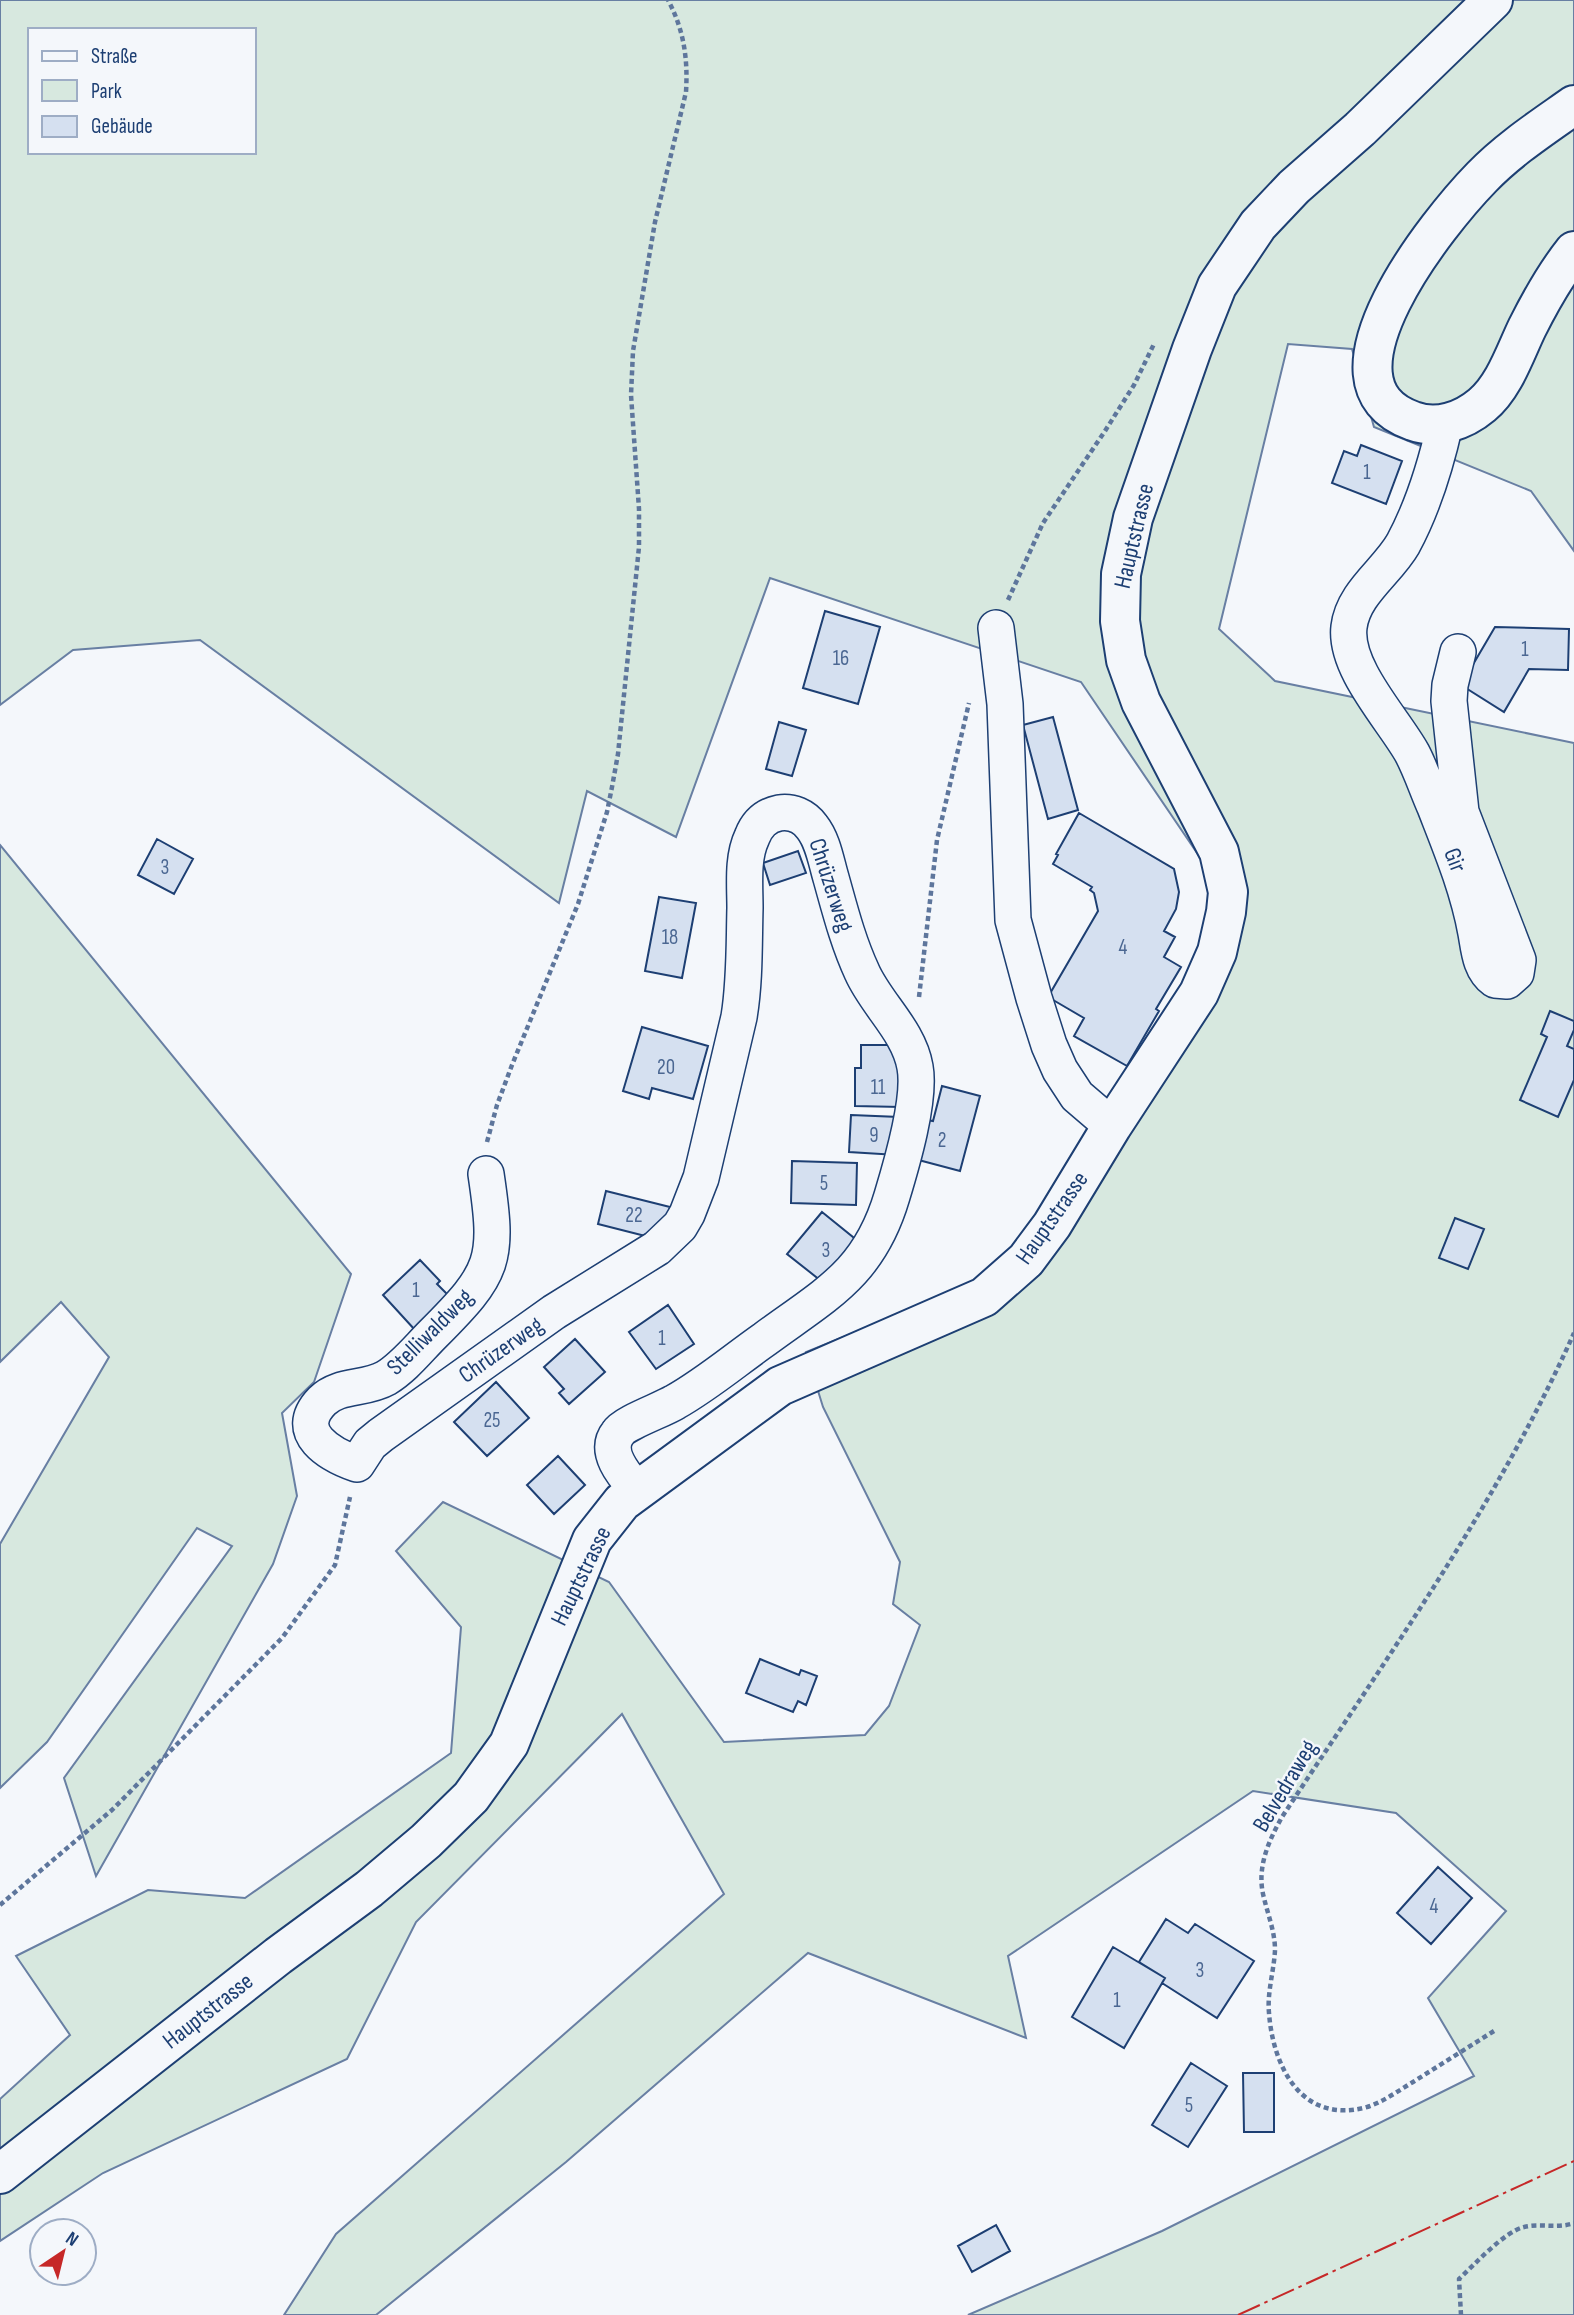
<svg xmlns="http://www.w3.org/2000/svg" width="1574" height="2315" viewBox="0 0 1574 2315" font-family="'Sofia Sans Condensed',sans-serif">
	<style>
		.green { fill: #d7e8df; stroke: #687fa3; stroke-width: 2; fill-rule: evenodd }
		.building { fill: #d5e0f0; stroke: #1d3f73; stroke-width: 2 }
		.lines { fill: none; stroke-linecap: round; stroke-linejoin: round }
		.minor-casing { stroke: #1d3f73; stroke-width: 38 }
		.major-casing { stroke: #1d3f73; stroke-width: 42 }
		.path { stroke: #5e769c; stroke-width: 4.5; stroke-dasharray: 5 3.5; stroke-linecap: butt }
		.minor { stroke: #f4f7fb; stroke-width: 35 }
		.major { stroke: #f4f7fb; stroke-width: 38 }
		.power { stroke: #c62828; stroke-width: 2; stroke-dasharray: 24 5 3.5 5; stroke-linecap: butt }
		.labels { text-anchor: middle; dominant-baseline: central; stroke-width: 5; stroke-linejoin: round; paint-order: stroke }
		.number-label { font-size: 21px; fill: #4b6792 }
		.street-label { font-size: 24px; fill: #1d3f73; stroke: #f4f7fb }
	</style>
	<rect width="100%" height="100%" fill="#f4f7fb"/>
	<path class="green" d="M0,0H1574V551L1531,491L1374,427L1352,349L1288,344L1219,629L1275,681L1574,743V2315H968L1162,2231L1474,2076L1428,1998L1506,1911L1396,1813L1253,1791L1008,1956L1026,2038L808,1953L566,2162L376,2315H284L336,2234L724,1894L622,1714L416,1922L347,2059L103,2173L0,2241V2099L70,2035L16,1956L148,1890L245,1898L451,1753L461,1627L396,1551L443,1502L609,1582L724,1742L865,1735L889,1706L920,1625L893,1604L900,1562L823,1407L806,1352L987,1279L1105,1125L1200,985L1214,878L1081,682L770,578L676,837L587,791L559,903L200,640L73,650L0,705ZM30,30H254V152H30Z
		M0,845L351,1274L314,1382L282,1413L297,1496L273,1564L96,1876L64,1778L232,1546L197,1528L47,1742L0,1788V1544L109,1357L61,1302L0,1362Z"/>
	<path class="building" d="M1361,445L1402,461L1386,504L1332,483L1344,451L1357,456Z
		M825,611L880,627L858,704L803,688Z
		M1495,627L1569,629L1568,670L1529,669L1504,712L1461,685Z
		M1053,717L1078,810L1048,819L1023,725Z
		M779,722L806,730L792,776L766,769Z
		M1079,813L1174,869L1179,892L1176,909L1164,931L1175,937L1164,957L1181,967L1156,1009L1159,1011L1127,1066L1074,1036L1084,1018L1048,997L1098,911L1094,893L1090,890L1092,887L1053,864L1058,855L1056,854Z
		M157,839L193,859L174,894L138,875Z
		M798,851L806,873L770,885L763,863Z
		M659,897L696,903L682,978L645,971Z
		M1550,1011L1574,1021V1030L1567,1046L1574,1049V1080L1558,1117L1520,1100L1547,1037L1541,1034Z
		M642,1027L708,1046L693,1099L652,1088L649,1099L623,1091Z
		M861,1045H901V1107L855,1106V1068H861Z
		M942,1086L980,1096L960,1171L911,1158L921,1119L933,1121Z
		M851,1115L899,1117L897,1155L849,1152Z
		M792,1161L857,1163L856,1205L791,1203Z
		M606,1191L670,1207L661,1240L598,1224Z
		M822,1212L864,1246L830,1288L787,1254Z
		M1455,1218L1484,1229L1468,1269L1439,1258Z
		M420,1260L440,1281L437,1284L450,1297L415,1330L383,1295Z
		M668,1305L694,1344L656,1369L629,1332Z
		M575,1339L605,1372L569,1404L559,1393L564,1389L544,1367Z
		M496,1382L529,1418L487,1456L454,1422Z
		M558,1456L585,1485L554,1514L527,1485Z
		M760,1659L799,1675L801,1670L817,1676L806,1705L798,1701L793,1712L746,1693Z
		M1438,1867L1472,1898L1431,1944L1397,1913Z
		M1166,1919L1188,1933L1195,1924L1254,1961L1217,2018L1162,1983L1165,1978L1139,1962Z
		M1113,1947L1165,1978L1124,2048L1072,2017Z
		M1191,2063L1227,2086L1188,2147L1152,2125Z
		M1243,2073H1274V2132H1244Z
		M996,2225L1010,2251L972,2272L958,2246Z"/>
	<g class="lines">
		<g class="minor-casing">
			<path id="minor" d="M1445,424C1436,464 1423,507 1403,544C1387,572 1353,593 1349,627C1344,668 1393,719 1412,753C1421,770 1427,789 1435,807C1451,848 1468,889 1476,933C1479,950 1480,969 1495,980L1507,981L1516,973L1518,960L1461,812L1449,701L1450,685L1458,652
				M996,628L1005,704L1013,920L1034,998L1049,1045L1060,1070L1077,1096L1112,1126
				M486,1174C499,1261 495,1272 433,1334C418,1349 404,1367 386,1378C365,1390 339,1384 322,1401C291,1433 331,1455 357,1464L370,1444L381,1435L554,1312L657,1248L680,1226L687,1214L701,1178L739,1017C745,981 744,944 745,908C745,885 742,858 752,837C757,824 765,816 779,813C792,811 804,816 812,827C823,841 826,861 831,878C840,910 848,942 862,972C876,1004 909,1031 915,1067C921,1099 902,1163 892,1196C869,1274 826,1294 765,1339C735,1360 707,1384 675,1402C662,1410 624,1423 618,1433C603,1452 625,1476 637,1490"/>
		</g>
		<g class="major-casing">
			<path id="major" d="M1574,105C1543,127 1509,149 1482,177C1440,220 1306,384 1413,421C1437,430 1463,421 1482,405C1504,387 1515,353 1527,328C1541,300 1555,275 1574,251
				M0,2174L278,1956L369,1889L426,1841L471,1797L509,1744L592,1540L622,1502L780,1386L984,1297L1026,1260L1052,1225L1112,1126L1199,993L1217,952L1226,912L1228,892L1219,852L1141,702L1126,660L1120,621L1121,574L1133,518L1192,349L1217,286L1258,225L1294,187L1360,129L1493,0"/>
		</g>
		<path class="path" d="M1008,600L1043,523L1105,431L1134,385L1154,344
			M919,997L937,840L969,703
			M487,1142L497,1105L512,1065L578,904L607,812L612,787L618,754L639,547V509L631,395L633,351L655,222L686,92C688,59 684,30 668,0
			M0,1905L112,1810L282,1638L335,1565L350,1497
			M1494,2031C1467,2048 1440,2065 1413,2082C1398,2091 1383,2102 1367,2107C1302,2125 1273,2067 1269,2013C1267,1992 1274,1971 1275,1950C1275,1932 1268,1915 1264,1898C1256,1869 1268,1842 1282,1817C1385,1660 1497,1505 1574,1333
			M1461,2315L1459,2279C1473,2266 1505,2231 1524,2227C1541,2223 1558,2229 1574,2223"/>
		<use href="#minor" class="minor"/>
		<use href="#major" class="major"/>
		<path class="power" d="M1238,2315L1574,2161"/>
	</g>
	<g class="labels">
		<g class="number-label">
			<text x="1367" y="472">1</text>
			<text x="1525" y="649">1</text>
			<text x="841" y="658">16</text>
			<text x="165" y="867">3</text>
			<text x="670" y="937">18</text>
			<text x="1123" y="947">4</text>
			<text x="666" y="1067">20</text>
			<text x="878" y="1087">11</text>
			<text x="874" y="1135">9</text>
			<text x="942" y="1140">2</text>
			<text x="824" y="1183">5</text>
			<text x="634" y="1215">22</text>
			<text x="826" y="1250">3</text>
			<text x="416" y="1290">1</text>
			<text x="662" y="1338">1</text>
			<text x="492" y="1420">25</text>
			<text x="1434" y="1906">4</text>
			<text x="1200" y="1970">3</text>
			<text x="1117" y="2000">1</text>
			<text x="1189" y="2105">5</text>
		</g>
		<g class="street-label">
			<text transform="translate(1134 536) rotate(-77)">Hauptstrasse</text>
			<text transform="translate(1455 860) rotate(69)">Gir</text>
			<text transform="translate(831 885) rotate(72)">Chrüzerweg</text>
			<text transform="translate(1052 1218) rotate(-55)">Hauptstrasse</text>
			<text transform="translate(430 1332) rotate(-45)">Stelliwaldweg</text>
			<text transform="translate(501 1350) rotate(-35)">Chrüzerweg</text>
			<text transform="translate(581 1576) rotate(-64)">Hauptstrasse</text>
			<text transform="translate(1285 1786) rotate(-59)">Belvedraweg</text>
			<text transform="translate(208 2011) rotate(-38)">Hauptstrasse</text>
		</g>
	</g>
	<rect x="28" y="28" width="228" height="126" fill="#f4f7fb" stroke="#9eadc5" stroke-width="2"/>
	<rect x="42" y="51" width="35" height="10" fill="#f4f7fb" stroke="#9eadc5" stroke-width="2"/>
	<text x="91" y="63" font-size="21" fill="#1d3f73">Straße</text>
	<rect x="42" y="80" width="35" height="21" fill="#d7e8df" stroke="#9eadc5" stroke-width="2"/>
	<text x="91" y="98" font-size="21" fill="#1d3f73">Park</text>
	<rect x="42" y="116" width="35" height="21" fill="#d5e0f0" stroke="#9eadc5" stroke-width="2"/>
	<text x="91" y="133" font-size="21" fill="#1d3f73">Gebäude</text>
	<g transform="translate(63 2252) rotate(35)"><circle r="33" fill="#f4f7fb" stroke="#9eadc5" stroke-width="2"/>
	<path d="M0-5L12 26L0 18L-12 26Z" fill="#c62828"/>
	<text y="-10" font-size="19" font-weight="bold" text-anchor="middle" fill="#1d3f73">N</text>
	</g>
</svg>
